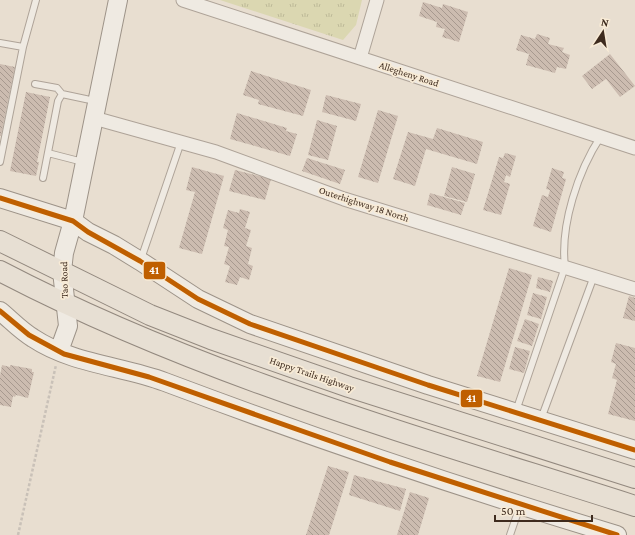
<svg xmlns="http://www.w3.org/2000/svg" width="635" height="535" viewBox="0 0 635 535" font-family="'Crimson Pro',serif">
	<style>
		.grass { fill: url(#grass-tufts) }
		.building { fill: url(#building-back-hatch) }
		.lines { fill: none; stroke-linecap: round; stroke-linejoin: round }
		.lane-casing { stroke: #aea398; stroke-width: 8 }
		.street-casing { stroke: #aea398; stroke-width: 15 }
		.secondary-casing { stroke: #9d9388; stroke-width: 20 }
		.primary-casing { stroke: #93897f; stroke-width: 22 }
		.path { stroke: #c9c1b8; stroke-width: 2.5; stroke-dasharray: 3 2; stroke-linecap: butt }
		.lane { stroke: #efeae2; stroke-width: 6 }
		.street { stroke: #efeae2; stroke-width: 13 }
		.secondary { stroke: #efeae2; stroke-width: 18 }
		.primary { stroke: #e7dfd3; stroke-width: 20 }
		.bus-1-casing { stroke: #f8ebd6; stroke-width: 8 }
		.bus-1 { stroke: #bf5f00; stroke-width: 5 }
		.labels { text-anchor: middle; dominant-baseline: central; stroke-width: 3.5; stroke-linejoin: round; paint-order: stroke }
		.street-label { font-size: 10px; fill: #3e2b1e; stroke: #f8ebd6 }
		.line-badge { stroke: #f8ebd6; stroke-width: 1.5 }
		.badge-label { font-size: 11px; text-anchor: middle; font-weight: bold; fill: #fff }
	</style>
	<defs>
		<pattern id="grass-tufts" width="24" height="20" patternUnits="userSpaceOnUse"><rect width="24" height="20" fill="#dbd7b1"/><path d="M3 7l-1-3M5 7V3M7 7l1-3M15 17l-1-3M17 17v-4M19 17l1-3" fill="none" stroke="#bdb998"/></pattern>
		<pattern id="building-back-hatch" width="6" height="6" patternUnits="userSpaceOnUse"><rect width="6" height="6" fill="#ccbcb0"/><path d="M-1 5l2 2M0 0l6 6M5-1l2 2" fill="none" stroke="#a7998f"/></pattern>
	</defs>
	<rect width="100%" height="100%" fill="#e8ded0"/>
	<path class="grass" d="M220,0H362L356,25L343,40Z"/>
	<path class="building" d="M423,2L442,8L443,4L468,12L459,42L442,37L445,29L436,27L437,22L419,16Z
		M537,34L550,38L548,44L564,48L562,52L570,55L566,69L557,67L555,73L526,65L529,54L516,50L521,35L535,39Z
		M610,54L635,86L620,97L606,79L592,89L582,76Z
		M0,64L15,67L1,136H0Z
		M251,71L311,90L303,116L258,104L259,100L243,95Z
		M26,92L50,97L37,162H39L36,176L10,171Z
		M326,95L361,104L356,121L322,112Z
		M378,110L398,116L378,183L358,177Z
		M237,113L287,128L286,131L297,134L290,156L230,139Z
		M317,120L337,126L328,160L308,155Z
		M437,128L483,142L477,164L426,149L415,186L393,179L408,132L433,139Z
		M505,153L516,156L510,177L506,175L504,182L510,184L501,215L483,210L499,157L503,158Z
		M307,158L345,170L340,184L302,171Z
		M192,167L224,176L202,254L179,248L195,192L186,190Z
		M452,167L475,174L467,202L444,196Z
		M552,168L564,172L562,178L566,179L551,232L533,226L542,195L548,197L550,190L546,189Z
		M235,170L271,179L265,200L229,191Z
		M430,193L465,203L461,215L427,205Z
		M240,209L250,212L245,228L251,230L246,246L252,248L248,264L253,266L249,280L240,277L237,285L225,282L230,266L224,264L229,247L224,246L228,230L223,228L228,210L239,213Z
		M509,268L532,275L500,382L477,376Z
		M538,277L553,281L550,292L536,288Z
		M533,293L547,297L541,319L527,315Z
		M629,296L635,298V321L623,318Z
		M525,319L539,324L532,346L517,341Z
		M616,343L635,348V421L608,414L617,380L612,378L616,364L611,362Z
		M515,347L530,351L524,373L509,369Z
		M2,365L10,367V365L32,369V372H34L28,398L16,395L15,397L13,396L11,407L0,405V376Z
		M328,466L349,472L329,535H306Z
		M354,475L406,489L400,511L349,495Z
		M410,492L429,498L418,535H397Z"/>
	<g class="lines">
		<g class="lane-casing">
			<path id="lane" d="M0,43L23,47
				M35,84L57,88L62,94L95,101
				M48,153L83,162
				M0,162L23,47L36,0
				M43,178L58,101L62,94
				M141,259L181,142
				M516,411L565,267C560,225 578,171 601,136
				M541,419L594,276
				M510,535L520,506"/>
		</g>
		<g class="street-casing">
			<path id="street" d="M183,0L635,148
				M360,58L377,0
				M94,118L216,152L344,199L635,289"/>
		</g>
		<g class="secondary-casing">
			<path id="secondary" d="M0,198L73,221L88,232L114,245L140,261L198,299L250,324L428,385L635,450
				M0,311C11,320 21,331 33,338C72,364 122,366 165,382C314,438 464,489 617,535
				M59,351L68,326L62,271L64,253L73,221L118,0"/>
		</g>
		<g class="primary-casing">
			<path id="primary" d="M0,241L150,315L211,339L349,387L635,478
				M0,271C201,376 420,437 635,506"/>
		</g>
		<path class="path" d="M18,535L56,365"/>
		<use href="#lane" class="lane"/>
		<use href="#street" class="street"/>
		<use href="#secondary" class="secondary"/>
		<use href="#primary" class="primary"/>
		<g class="bus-1-casing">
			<path id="bus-1" d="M0,198L73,221L88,232L140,261L198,299L250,324L428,385L635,450
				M0,311L29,335L64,354L149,377L390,462L617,535"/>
		</g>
		<use href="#bus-1" class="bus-1"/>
	</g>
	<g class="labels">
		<g class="street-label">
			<text transform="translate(409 74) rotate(18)">Allegheny Road</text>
			<text transform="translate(364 204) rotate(18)">Outerhighway 18 North</text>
			<text transform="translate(64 280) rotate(-91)">Tao Road</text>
			<text transform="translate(312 374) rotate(19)">Happy Trails Highway</text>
		</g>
	</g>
	<g class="line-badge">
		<rect x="143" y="261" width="23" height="19" rx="4" fill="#bf5f00"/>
		<rect x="460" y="389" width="23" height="19" rx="4" fill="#bf5f00"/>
	</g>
	<g class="badge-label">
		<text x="154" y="274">41</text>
		<text x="471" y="402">41</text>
	</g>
	<g transform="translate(603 32) rotate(12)" stroke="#f8ebd6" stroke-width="3" paint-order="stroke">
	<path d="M0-3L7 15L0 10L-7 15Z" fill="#3e2b1e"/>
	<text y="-6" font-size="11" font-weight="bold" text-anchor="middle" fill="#3e2b1e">N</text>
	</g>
	<path d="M495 515v6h97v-6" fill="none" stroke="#3e2b1e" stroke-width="2"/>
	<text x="501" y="515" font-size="12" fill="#3e2b1e" stroke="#f8ebd6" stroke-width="3" paint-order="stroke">50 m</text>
</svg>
